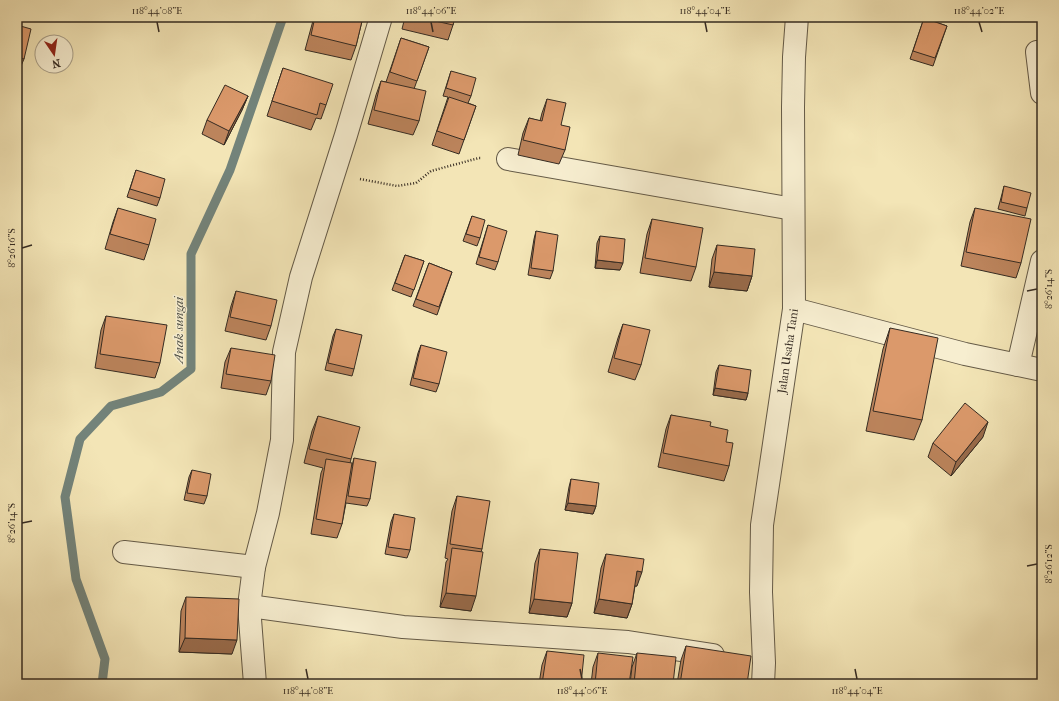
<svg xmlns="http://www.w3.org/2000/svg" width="1059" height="701" viewBox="0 0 1059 701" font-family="'IM FELL French Canon',serif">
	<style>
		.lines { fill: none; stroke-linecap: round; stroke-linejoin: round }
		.stream { stroke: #73837a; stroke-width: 9 }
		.minor-casing { stroke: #645a47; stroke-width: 24 }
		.path { stroke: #352b22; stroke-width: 2.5; stroke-dasharray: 1 2; stroke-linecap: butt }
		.minor { stroke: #f7eed0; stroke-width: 22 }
		.wall { fill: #bc845c; stroke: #352b22 }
		.shaded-wall { fill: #996b4b; stroke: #352b22 }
		.building { fill: #db996b; stroke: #352b22 }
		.ticks { fill: none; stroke: #352b22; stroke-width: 1.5 }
		.labels { text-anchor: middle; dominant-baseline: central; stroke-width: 3; stroke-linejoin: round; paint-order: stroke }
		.street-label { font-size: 12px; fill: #352b22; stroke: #f7eed0 }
		.water-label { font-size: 13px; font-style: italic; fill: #4f5047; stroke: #f7eed0 }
		.neatline { fill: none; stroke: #352b22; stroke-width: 1.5 }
		.ticks-label { font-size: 10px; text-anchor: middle; fill: #352b22 }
	</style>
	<rect width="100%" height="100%" fill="#f3e5b6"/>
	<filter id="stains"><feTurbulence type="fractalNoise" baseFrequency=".005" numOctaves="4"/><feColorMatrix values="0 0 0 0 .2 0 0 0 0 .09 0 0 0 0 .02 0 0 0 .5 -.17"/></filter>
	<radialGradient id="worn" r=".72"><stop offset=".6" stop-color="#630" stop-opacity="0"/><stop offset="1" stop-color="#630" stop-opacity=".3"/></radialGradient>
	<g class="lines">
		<path class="stream" d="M102,684L105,659L76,579L65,497L80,439L111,406L161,392L191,369V254L230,170L283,17"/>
		<g class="minor-casing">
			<g id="minor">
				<path d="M1037,52L1042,93"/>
				<path d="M508,159L793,209"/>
				<path d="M794,309L965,354L1042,370"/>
				<path d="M1018,365L1042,261"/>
				<path d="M124,552L254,567"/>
				<path d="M249,606L403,627L628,642L713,655"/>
				<path d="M255,684L249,606L254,567L268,513L282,440L284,352L301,277L346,135L381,17"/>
				<path id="s1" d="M763,684L764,663L761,592L762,525L794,309L793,107L794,57L797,17"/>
			</g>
		</g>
		<path class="path" d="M360,179L397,186L416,183L431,171L479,158H482"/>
		<use href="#minor" class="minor"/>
	</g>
	<path class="wall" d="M314,17H363L356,46L351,60L305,50Z
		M405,17H455L453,25L448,40L402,29Z
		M924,18L947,26L933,66L910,59Z
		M17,25L24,59L21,66L17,65Z
		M401,38L429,47L414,89L419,121L413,135L368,124L376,95L381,81L386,82Z
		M283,68L326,105L321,119L316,118L311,130L267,116Z
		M451,71L471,96L468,103L476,106L459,154L432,145L448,97L443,96Z
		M248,96L242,110L224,145L202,134L207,120Z
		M547,99L561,125L565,150L559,164L518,155L523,133L529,118L540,121L542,113Z
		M136,170L160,198L157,206L127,197Z
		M1004,186L1027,208L1025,216L998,209L1002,194Z
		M118,208L149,245L144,260L105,249L113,222Z
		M975,208L1021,263L1016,278L961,266L970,222Z
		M472,216L480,238L477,246L463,241Z
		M652,219L696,267L691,281L640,273L647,234Z
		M488,225L498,262L495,270L476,264Z
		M536,231L553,271L550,279L528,275L534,239Z
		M600,236L620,270L595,268L597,243Z
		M717,245L752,276L747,291L709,287L712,259Z
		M405,255L424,261L411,297L392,290Z
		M429,263L452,272L437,315L413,306Z
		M236,291L271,326L266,340L225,331L231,306Z
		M1042,314V334L1038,333Z
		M106,316L160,363L155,378L95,368L101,330Z
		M623,324L641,365L635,380L608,372L618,338Z
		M890,328L922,420L914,440L866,431L883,349Z
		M336,329L354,369L352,376L325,370L333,336Z
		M421,345L439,384L436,392L410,385L418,353Z
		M231,348L271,381L266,395L221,388L225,362Z
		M719,365L748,393L746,400L713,395L716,372Z
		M671,415L710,426L726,442L729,466L724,481L658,467L666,429Z
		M318,416L351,459L350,463L352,466L354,458L370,499L367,506L346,503L342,524L337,538L311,534L321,473L323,468L304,463L312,431Z
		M1042,434V448L1039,447Z
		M983,437L951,476L928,457L933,443Z
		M192,470L207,496L204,504L184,500L189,477Z
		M571,479L596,506L593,514L565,510L569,487Z
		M457,496L482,549L481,552L471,611L440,607L446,562L448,559L445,558L452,511Z
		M394,514L410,550L407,558L385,554L391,522Z
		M540,549L572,603L567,617L529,613L535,563Z
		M606,554L637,586H635L632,604L627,618L594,613L601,568Z
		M186,597L232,654L179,652L181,611Z
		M686,646L747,684H677L681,660Z
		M547,651L581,684H539L542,665Z
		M598,653L629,684H591L593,667Z
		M637,653L673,684H630L632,667Z"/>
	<path class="shaded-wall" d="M248,96L242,110L224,145L229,131Z
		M597,260L623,263L620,270L595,268Z
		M714,272L752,276L747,291L709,287Z
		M715,388L748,393L746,400L713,395Z
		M988,422L983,437L951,476L956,462Z
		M568,503L596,506L593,514L565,510Z
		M637,571L642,572L637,586H632Z
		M446,593L476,596L471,611L440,607Z
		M534,599L572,603L567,617L529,613Z
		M599,599L632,604L627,618L594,613Z
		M185,638L237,640L232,654L179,652Z"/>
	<path class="building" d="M315,17H363L356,46L311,35Z
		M418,17H455L453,25Z
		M924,18L947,26L935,58L913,51Z
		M17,25L31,29L24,59L17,57Z
		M401,38L429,47L417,81L390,72Z
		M283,68L333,84L326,105L320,103L317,115L272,101Z
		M451,71L476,78L471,96L446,88Z
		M381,81L426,91L419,121L374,110Z
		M225,85L248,96L229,131L207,120Z
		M449,97L476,106L464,140L437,131Z
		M547,99L566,103L561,125L570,127L565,150L523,140L529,118L542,121Z
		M136,170L165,179L160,198L130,189Z
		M1004,186L1031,193L1027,208L1001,202Z
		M118,208L156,219L149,245L110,234Z
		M975,208L1031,219L1021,263L966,252Z
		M472,216L485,220L480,238L466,234Z
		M652,219L703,228L696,267L645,258Z
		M488,225L507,231L498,262L479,257Z
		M536,231L558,235L553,271L531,268Z
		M600,236L625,239L623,263L597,260Z
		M717,245L755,249L752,276L714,272Z
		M405,255L424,261L414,290L395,283Z
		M429,263L452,272L439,307L416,299Z
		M236,291L277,300L271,326L230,317Z
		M106,316L167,325L160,363L100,354Z
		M623,324L650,330L641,365L614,358Z
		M890,328L938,338L922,420L873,411Z
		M336,329L362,335L354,369L328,363Z
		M421,345L447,352L439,384L413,378Z
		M231,348L275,355L271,381L226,374Z
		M719,365L751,370L748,393L715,388Z
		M965,403L988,422L956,462L933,443Z
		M671,415L711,422L710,426L728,430L726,442L733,443L729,466L663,453Z
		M318,416L360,427L351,459L309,449Z
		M354,458L376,462L370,499L348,496Z
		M326,459L352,463L342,524L316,519Z
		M192,470L211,474L207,496L187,493Z
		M571,479L599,483L596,506L568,503Z
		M457,496L490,501L482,549L450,544Z
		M394,514L415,518L410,550L388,547Z
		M452,548L483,552L476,596L446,593Z
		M540,549L578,553L572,603L534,599Z
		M606,554L644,559L642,572L637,571L632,604L599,599Z
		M186,597L239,599L237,640L185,638Z
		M686,646L751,656L747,684H680Z
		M547,651L584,655L581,684H542Z
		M598,653L633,657L629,684H595Z
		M637,653L676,657L673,684H634Z"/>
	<path class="ticks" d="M157,22L159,32M431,22L433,32M705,22L707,32M979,22L982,32M22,248L32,245M1027,291L1037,289M22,523L32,521M1027,566L1037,564M306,669L308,679M580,669L582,679M855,669L857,679"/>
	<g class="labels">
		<g class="street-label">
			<text stroke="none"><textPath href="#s1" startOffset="335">Jalan Usaha Tani</textPath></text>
		</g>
		<g class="water-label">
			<text transform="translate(178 330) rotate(-90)">Anak sungai</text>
		</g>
	</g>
	<rect width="1059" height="701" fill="none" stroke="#f3e5b6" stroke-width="44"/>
	<g transform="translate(54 54) rotate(167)"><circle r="19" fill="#f7eed0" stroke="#a9a08a"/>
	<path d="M0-3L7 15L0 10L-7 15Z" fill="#8f2418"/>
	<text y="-6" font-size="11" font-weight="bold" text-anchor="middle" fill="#352b22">N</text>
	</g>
	<rect x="22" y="22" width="1015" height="657" class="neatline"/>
	<g class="ticks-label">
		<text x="157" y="14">118°44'08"E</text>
		<text x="431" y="14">118°44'06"E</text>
		<text x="705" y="14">118°44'04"E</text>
		<text x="979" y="14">118°44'02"E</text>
		<text transform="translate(11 248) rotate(-90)" y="4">8°26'16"S</text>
		<text transform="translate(1048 289) rotate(-90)" y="4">8°26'14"S</text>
		<text transform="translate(11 523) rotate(-90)" y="4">8°26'14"S</text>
		<text transform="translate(1048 564) rotate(-90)" y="4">8°26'12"S</text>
		<text x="308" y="694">118°44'08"E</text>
		<text x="582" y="694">118°44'06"E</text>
		<text x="857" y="694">118°44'04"E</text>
	</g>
	<rect width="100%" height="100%" filter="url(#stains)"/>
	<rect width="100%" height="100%" fill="url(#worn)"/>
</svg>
